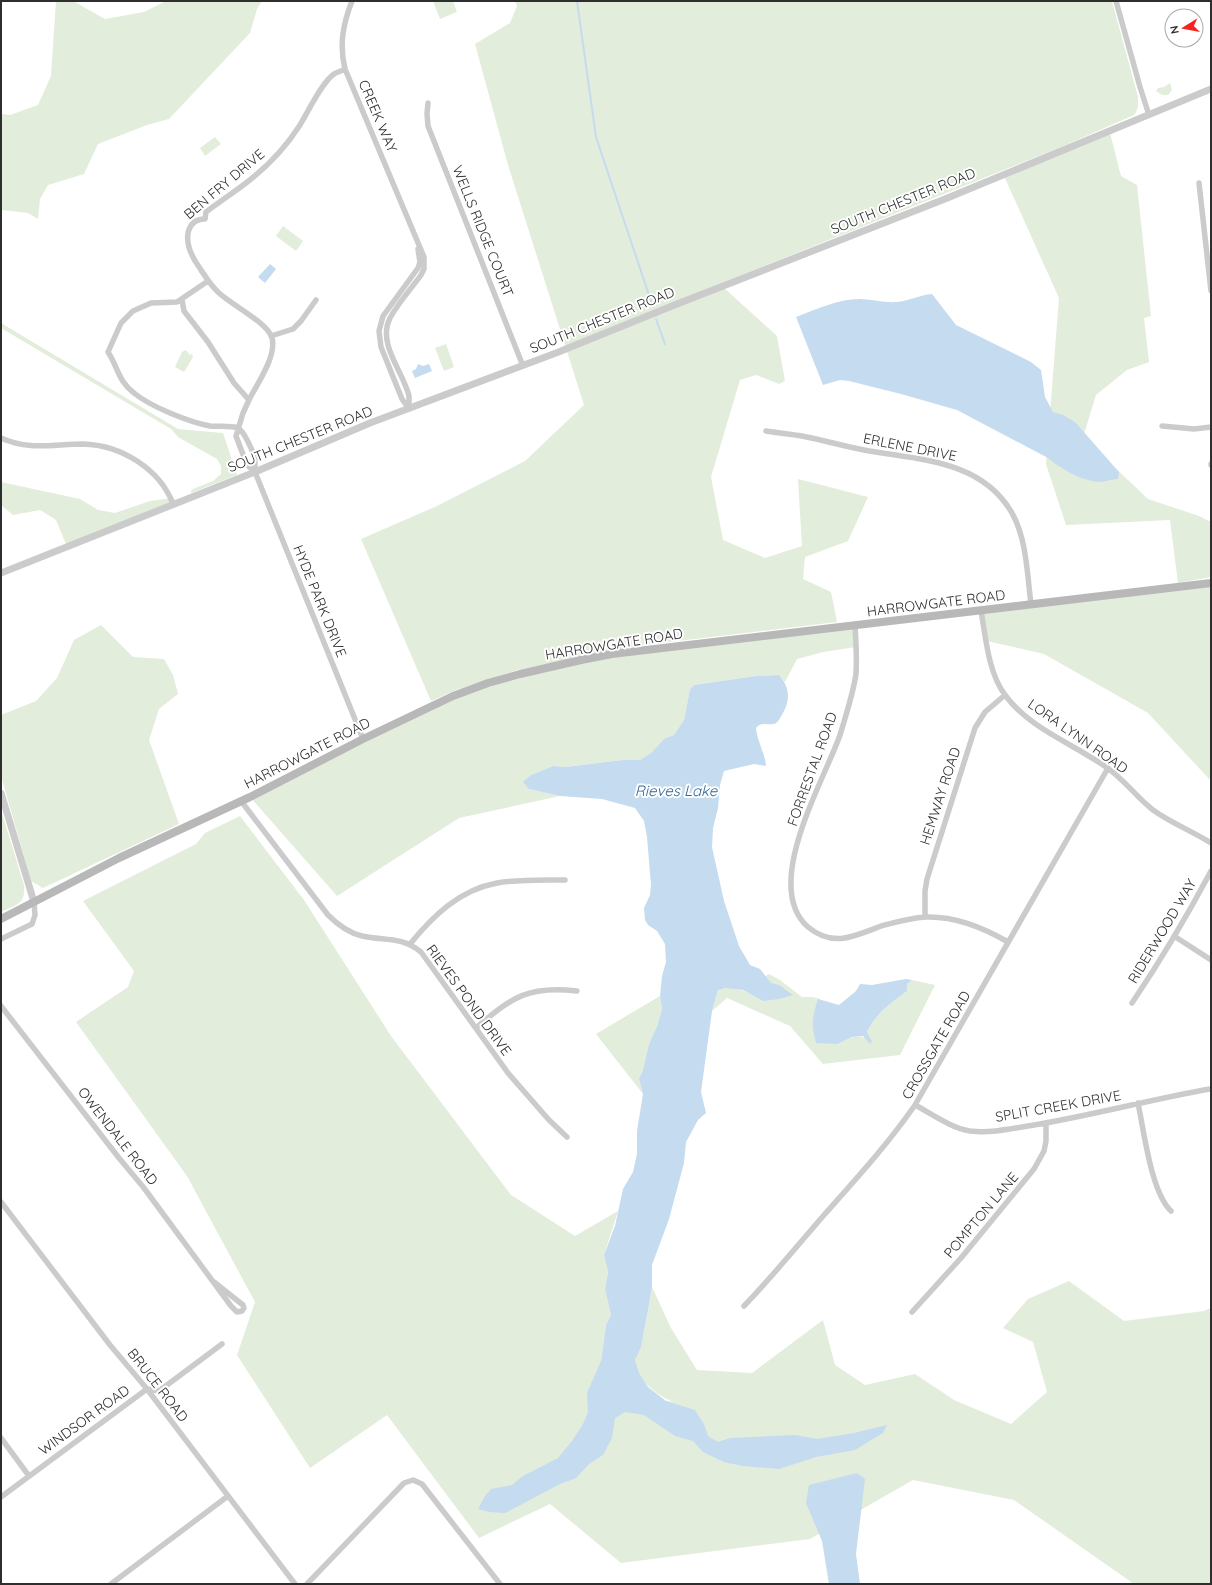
<svg xmlns="http://www.w3.org/2000/svg" width="1212" height="1585" viewBox="0 0 1212 1585" font-family="Quicksand,sans-serif">
	<style>
		.green { fill: #e3eddb }
		.water { fill: #c5dbef }
		.lines { fill: none; stroke-linecap: round; stroke-linejoin: round }
		.stream { stroke: #c5dbef; stroke-width: 2 }
		.minor { stroke: #cbcbcb; stroke-width: 5.5 }
		.tertiary { stroke: #cbcbcb; stroke-width: 7 }
		.secondary { stroke: #b8b8b8; stroke-width: 8 }
		.labels { text-anchor: middle; dominant-baseline: central; stroke-width: 4; stroke-linejoin: round; paint-order: stroke }
		.street-label { font-size: 14px; fill: #2e2e2e; stroke: #fff }
		.water-label { font-size: 15px; font-style: italic; fill: #356998; stroke: #fff }
	</style>
	<rect width="100%" height="100%" fill="#fff"/>
	<path class="green" d="M56,1H73L105,19L144,12L166,1H262L257,9L250,33L169,119L147,125L98,144L84,174L48,185L40,199L38,219L28,213L1,210V114L10,115L38,105L51,76Z
		M433,1H453L457,12L440,19Z
		M515,1H1112L1138,97C1138,104 1139,109 1134,115L1061,147L659,308L723,287L777,336L785,381L779,384L756,375L740,380L711,477L723,540L765,558L802,546L798,479L868,497L848,541L805,557L803,579L831,592L837,622L636,646L517,670L456,690L431,701L361,539L437,506L525,461L584,405L508,165L475,44L510,23L517,6Z
		M1170,83L1172,90L1168,95H1162L1156,91L1158,88L1164,87Z
		M1110,133L1121,176L1137,185L1151,316L1144,318L1149,362L1127,370L1096,395L1084,434L1110,463L1148,499L1199,516L1211,522V577L1178,583L1170,520L1066,525L1046,464L1059,298L1004,176Z
		M215,137L221,144L205,156L200,148Z
		M283,226L303,241L296,251L276,236Z
		M1,323L178,429L223,433L237,475L191,493V491L193,489L213,481L221,474V466L217,459L178,437L171,429L1,328Z
		M446,344L454,367L444,371L435,348Z
		M186,350L190,355L192,354L193,357L184,372L175,367L182,352Z
		M1,482L80,499L98,510L115,513L150,501L172,498L176,500L66,544L56,520L40,510L13,515L1,505Z
		M1211,583V781L1148,713L1044,654L987,641L981,611Z
		M101,625L133,657L164,659L173,675L178,694L159,709L149,740L179,824L43,888L31,881L1,776V715L36,701L57,678L74,640Z
		M855,625L856,647L823,652L797,659L785,682L779,675L756,676L694,685L690,689L684,720L674,735L665,738L651,753L640,760H622L566,767L553,766L531,775L529,789L560,796L459,818L337,896L250,797L453,696L581,660Z
		M1,810L24,885C26,904 16,905 1,912Z
		M240,816L304,900L391,1036L511,1195L575,1236L618,1211L604,1255L608,1272L605,1289L611,1315L606,1325L601,1360L619,1395L675,1402C660,1399 633,1377 635,1360C636,1355 640,1350 641,1345C646,1326 649,1307 652,1287L671,1328L697,1370L752,1373L823,1320L835,1365L865,1385L915,1374L954,1400L1011,1424L1047,1392L1033,1342L1003,1328L1028,1299L1069,1281L1124,1321L1204,1311L1211,1308V1584H1134L1014,1500L913,1480L810,1539L621,1563L550,1504L479,1538L387,1415L310,1468L237,1355L255,1302L187,1176L76,1022L128,987L134,971L83,901L196,844L205,833Z
		M769,974L780,980L802,997H813L820,999L838,1044C852,1037 857,1033 872,1041L867,1032C875,1014 891,1003 907,991V984L912,980L935,985L900,1055L823,1064L790,1026L727,998L712,1011L718,990C735,984 749,993 763,1001L762,978Z
		M660,996L662,1009L643,1070L639,1079L643,1094L596,1034Z"/>
	<path class="water" d="M270,264L276,269L265,283L258,277Z
		M932,294L956,325L1031,362L1041,370L1045,397L1053,412L1063,415L1075,422L1119,472L1118,479C1112,479 1105,482 1099,482C1079,480 1063,470 1048,458L957,410L901,394L849,381L840,380L823,385L796,317C814,310 839,299 859,299C871,299 884,303 896,302C909,301 920,295 932,294Z
		M418,364L423,366L429,364L432,371L415,378L412,371L416,369Z
		M779,675C789,686 791,699 783,713C781,716 779,721 776,723C769,727 762,720 756,728C757,741 765,753 766,766L754,764L724,771L720,785L718,808L713,828L712,847L724,901L739,946L750,965L760,969L771,983L779,985L793,995L779,999L763,1001L743,990L726,988L718,990L712,1011L701,1092L706,1113L698,1120L686,1142L684,1163L669,1219L652,1265V1287L648,1311L641,1347L635,1360L639,1373L648,1387L666,1401L695,1410L704,1424L708,1436L718,1442L730,1438L795,1435L817,1439L854,1433L887,1425L883,1433L855,1450L816,1457L779,1469L743,1466L724,1462L703,1452L693,1441L675,1436L644,1415L625,1412L615,1418L612,1438L603,1455L589,1464L576,1478L560,1484L505,1513L489,1512L478,1509L485,1496L491,1489L512,1485L523,1476L558,1458L572,1441L583,1424L588,1412L587,1393L601,1361L606,1325L611,1315L605,1289L608,1272L604,1255L615,1226L623,1189L633,1172L637,1154V1131L643,1094L639,1079L643,1070L649,1045L657,1026L662,1009L660,996L662,976L666,962L665,944L657,931L648,925L645,920L644,908L650,895L651,885L647,837L644,821L635,808L602,799L560,796L529,789L523,782L531,775L553,766L566,767L622,760H640L651,753L665,738L674,735L684,720L690,689L694,685L756,676Z
		M906,979L912,980L907,984V991C891,1003 875,1014 867,1032L872,1041L870,1044L863,1036L852,1037L838,1044L816,1043C811,1024 812,1018 818,999L839,1005L856,991L860,984L872,985Z
		M857,1473L865,1479L856,1554L860,1584H829L822,1541L806,1503L809,1485Z"/>
	<g class="lines">
		<path class="stream" d="M577,1L596,137L653,307
			M656,319L665,344"/>
		<path class="minor" d="M352,1C343,24 339,45 345,69L424,257V269L421,275C411,289 398,303 390,318C377,344 403,371 409,396C409,400 409,405 409,409
			M1116,1L1140,87L1149,115
			M428,103L427,114L428,126L523,366
			M1199,183L1211,291
			M208,281L177,302L151,303L133,311L121,323L108,352C118,367 118,381 134,393C151,407 189,422 210,426C218,427 230,425 238,428C244,431 254,453 255,460C255,464 255,468 255,472L363,739
			M182,300L184,311L208,342L234,383L249,400L243,413L236,436L247,465L255,472
			M271,336L293,329L301,321L316,300
			M249,400C257,384 277,356 272,338C268,323 232,305 219,293C211,286 205,276 199,267C192,257 186,245 188,233C190,224 196,219 205,219L206,212C219,202 233,193 246,183C267,167 286,147 300,125C308,112 322,82 334,74C337,72 342,71 345,69
			M409,409L402,399L381,347L379,331L383,316L418,268L420,262L418,249
			M1162,426L1194,429L1211,427
			M766,431C778,433 790,434 802,436C823,440 843,446 864,450C917,460 981,459 1012,513C1027,540 1027,574 1031,604
			M1,438C29,451 54,444 83,444C121,445 160,469 173,504
			M1211,465V464
			M981,611C986,638 988,672 1005,695C1030,729 1072,743 1106,767C1124,779 1136,797 1153,810C1171,823 1192,831 1211,843
			M855,625C856,641 857,658 856,674C853,694 846,715 840,735C824,781 761,886 808,927C833,948 855,936 881,926C896,922 910,918 926,917C955,916 984,928 1008,942
			M241,801L328,915C338,925 349,933 362,936C385,941 401,936 421,952L508,1073L549,1120L567,1137
			M925,917V891L927,879L975,728L985,712L1005,695
			M1174,936L1211,960
			M1,939L32,924L35,915L34,902
			M410,944C433,916 459,890 497,883C519,879 542,880 565,880
			M1132,1003C1161,960 1187,916 1211,871
			M1,1006L119,1158L144,1188L231,1306L237,1312L242,1311L244,1308L243,1305L214,1282
			M476,1028C512,997 529,985 577,991
			M1138,1103C1144,1131 1151,1192 1171,1211
			M915,1105C932,1114 951,1128 970,1131C993,1134 1018,1127 1040,1124C1097,1114 1153,1099 1210,1089
			M1,1202L110,1345L147,1389L295,1584
			M744,1306C772,1277 798,1245 824,1215C856,1179 888,1144 915,1105L1108,768
			M912,1312L961,1258L1034,1169L1044,1151L1046,1141V1123
			M1,1438L29,1476
			M1,1497L147,1389L159,1391L222,1344
			M111,1584L228,1496
			M307,1584L404,1483L413,1480L422,1484L500,1584"/>
		<path class="tertiary" d="M1,573L255,472L370,423L556,353L677,304L945,199L1211,89
			M1,793L34,902"/>
		<path class="secondary" d="M1,919L119,858L250,797L363,739L453,696L488,683L520,674L581,660L612,654L1211,583"/>
	</g>
	<g class="labels">
		<g class="street-label">
			<text transform="translate(378 116) rotate(67)">CREEK WAY</text>
			<text transform="translate(224 184) rotate(-40)">BEN FRY DRIVE</text>
			<text transform="translate(903 201) rotate(-22)">SOUTH CHESTER ROAD</text>
			<text transform="translate(483 231) rotate(68)">WELLS RIDGE COURT</text>
			<text transform="translate(602 320) rotate(-22)">SOUTH CHESTER ROAD</text>
			<text transform="translate(300 439) rotate(-22)">SOUTH CHESTER ROAD</text>
			<text transform="translate(910 447) rotate(11)">ERLENE DRIVE</text>
			<text transform="translate(320 601) rotate(68)">HYDE PARK DRIVE</text>
			<text transform="translate(936 603) rotate(-7)">HARROWGATE ROAD</text>
			<text transform="translate(614 644) rotate(-9)">HARROWGATE ROAD</text>
			<text transform="translate(1078 736) rotate(35)">LORA LYNN ROAD</text>
			<text transform="translate(307 753) rotate(-27)">HARROWGATE ROAD</text>
			<text transform="translate(812 769) rotate(-70)">FORRESTAL ROAD</text>
			<text transform="translate(940 796) rotate(-72)">HEMWAY ROAD</text>
			<text transform="translate(1162 931) rotate(-59)">RIDERWOOD WAY</text>
			<text transform="translate(469 1000) rotate(54)">RIEVES POND DRIVE</text>
			<text transform="translate(936 1045) rotate(-60)">CROSSGATE ROAD</text>
			<text transform="translate(1058 1106) rotate(-10)">SPLIT CREEK DRIVE</text>
			<text transform="translate(118 1136) rotate(52)">OWENDALE ROAD</text>
			<text transform="translate(981 1215) rotate(-50)">POMPTON LANE</text>
			<text transform="translate(158 1385) rotate(52)">BRUCE ROAD</text>
			<text transform="translate(84 1420) rotate(-36)">WINDSOR ROAD</text>
		</g>
		<g class="water-label">
			<text x="676" y="790">Rieves Lake</text>
		</g>
	</g>
	<rect width="1212" height="1585" fill="none" stroke="#2e2e2e" stroke-width="4"/>
	<g transform="translate(1184 28) rotate(259)"><circle r="19" fill="#ffffff" stroke="#ababab"/>
	<path d="M0-3L7 15L0 10L-7 15Z" fill="#f52220"/>
	<text y="-6" font-size="11" font-weight="bold" text-anchor="middle" fill="#2e2e2e">N</text>
	</g>
</svg>
